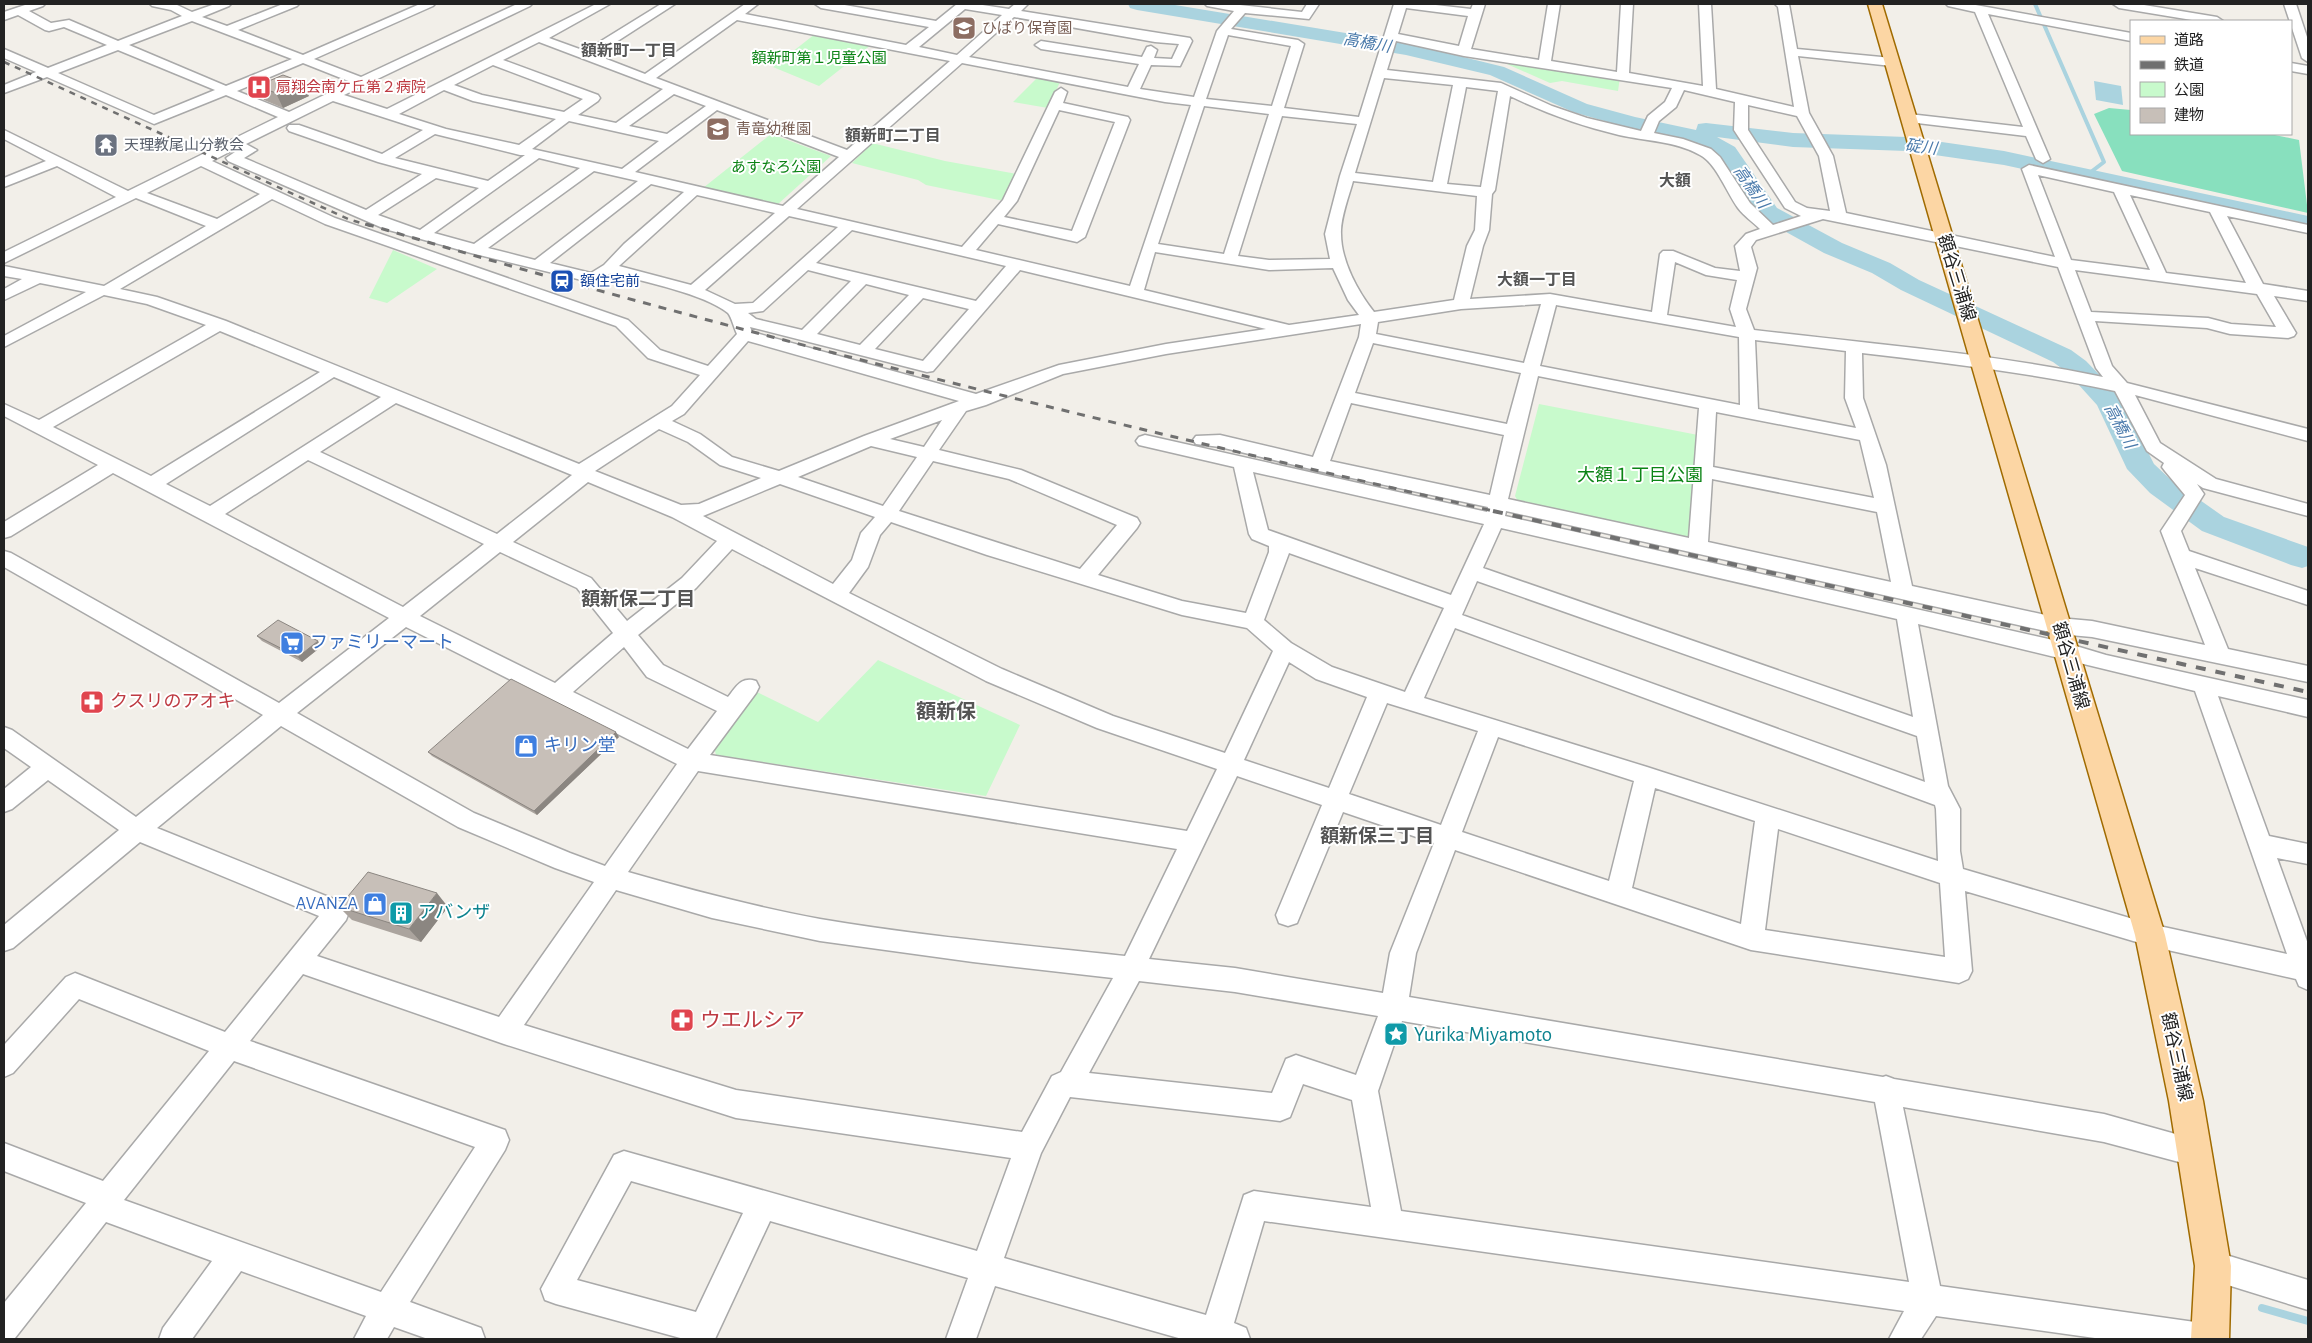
<svg xmlns="http://www.w3.org/2000/svg" width="2312" height="1343" viewBox="0 0 2312 1343" font-family="'Alegreya Sans','Noto Sans JP',sans-serif">
	<style>
		.park { fill: #c8facc }
		.pitch { fill: #88e0be }
		.water { fill: #aad3df }
		.lines { fill: none; stroke-linecap: round; stroke-linejoin: round }
		.stream-far2 { stroke: #aad3df; stroke-width: 4 }
		.stream-far1 { stroke: #aad3df; stroke-width: 5.5 }
		.stream { stroke: #aad3df; stroke-width: 8 }
		.river { fill: #aad3df; fill-rule: evenodd }
		.minor-casing { stroke: #a9a9a9; stroke-width: 3 }
		.major-casing { stroke: #a06b00; stroke-width: 3 }
		.minor { fill: #fff; fill-rule: evenodd }
		.major { fill: #fcd6a4; fill-rule: evenodd }
		.rail-far2 { stroke: #707070; stroke-width: 2.5; stroke-dasharray: 6 6; stroke-linecap: butt }
		.rail-far1 { stroke: #707070; stroke-width: 3; stroke-dasharray: 8 8; stroke-linecap: butt }
		.rail { stroke: #707070; stroke-width: 4; stroke-dasharray: 10 10; stroke-linecap: butt }
		.wall { fill: #aba49e }
		.shaded-wall { fill: #8b8681 }
		.building { fill: #c7bfb8; stroke: #8b8681 }
		.labels { text-anchor: middle; dominant-baseline: central; stroke-width: 4; stroke-linejoin: round; paint-order: stroke }
		.far-education-label { font-size: 15px; fill: #785e54; stroke: #fff; text-anchor: start }
		.far-park-label { font-size: 15px; fill: #0c8416; stroke: #fff }
		.far-health-label { font-size: 15px; fill: #be3a42; stroke: #fff; text-anchor: start }
		.far-worship-label { font-size: 15px; fill: #5b616d; stroke: #fff; text-anchor: start }
		.far-transit-label { font-size: 15px; fill: #164399; stroke: #fff; text-anchor: start }
		.far-water-label { font-size: 16px; font-style: italic; fill: #4a7aab; stroke: #fff }
		.far-neighbourhood-label { font-size: 16px; font-weight: bold; fill: #555; stroke: #fff }
		.far-quarter-label { font-size: 16px; font-weight: bold; fill: #555; stroke: #fff }
		.street-label { font-size: 18px; fill: #222; stroke: #fff }
		.park-label { font-size: 18px; fill: #0c8416; stroke: #fff }
		.shop-label { font-size: 18px; fill: #366cbe; stroke: #fff; text-anchor: start }
		.health-label { font-size: 18px; fill: #be3a42; stroke: #fff; text-anchor: start }
		.culture-label { font-size: 18px; fill: #0d838f; stroke: #fff; text-anchor: start }
		.neighbourhood-label { font-size: 19px; font-weight: bold; fill: #555; stroke: #fff }
		.quarter-label { font-size: 20px; font-weight: bold; fill: #555; stroke: #fff }
		.near-health-label { font-size: 21px; fill: #be3a42; stroke: #fff; text-anchor: start }
		.near-culture-label { font-size: 21px; fill: #0d838f; stroke: #fff; text-anchor: start }
	</style>
	<rect width="100%" height="100%" fill="#f2efe9"/>
	<path class="park" d="M815,34L871,45L819,86L773,67Z
		M1498,60L1620,77L1618,91L1562,81L1550,83Z
		M1038,77L1060,82L1048,108L1013,102Z
		M771,134L831,156L777,205L703,188Z
		M872,143L945,161L1017,174L1004,201L926,185L918,180L852,163Z
		M393,250L437,269L387,303L369,298Z
		M1539,404L1698,435L1690,535L1684,538L1519,503L1515,496Z
		M878,660L1020,725L986,796L716,755L714,747L757,692L818,722Z"/>
	<path class="pitch" d="M2109,108L2131,110V134H2270L2299,140L2308,213L2122,171L2094,114Z"/>
	<path class="water" d="M2094,81L2121,86L2123,105L2096,100Z"/>
	<g class="lines">
		<path class="stream-far2" d="M2035,4L2104,162L2087,175"/>
		<path class="stream-far1" d="M2302,557L2308,559"/>
		<path class="stream" d="M2262,1308L2308,1321"/>
		<path class="river" d="M1128,4H1169L1406,43L1504,67L1587,104L1635,117L1696,130L1698,124L1706,123L1793,133L1907,137L2004,151L2308,216V230L2004,165L1907,151L1793,147L1717,137L1735,147L1777,208L1842,243L1890,263L1919,280L2071,350L2086,361L2119,395L2154,464L2170,479L2224,517L2308,547V566L2302,568L2291,565L2202,531L2150,493L2127,469L2097,405L2068,373L2053,362L1901,290L1872,273L1824,253L1761,218L1719,157L1703,147L1677,138L1632,129L1573,112L1490,75L1406,55L1137,10L1130,8Z"/>
		<g class="minor-casing">
			<path id="minor" d="M28,4H45L43,6L29,11L51,23L69,20L118,41L182,16L171,10L152,6L150,4H175L192,12L215,4H231L229,6L202,17L227,26L283,4H299L297,6L238,30L303,55L420,4H435L433,6L314,59L361,77L517,4H532L530,6L344,95L387,109L596,4H610L549,38L585,51L661,4H675L596,55L645,74L745,4H758L745,14L906,45L929,27L821,8L815,4H839L936,21L957,4H976L1009,9L1015,4H1028L1021,11L1190,38L1192,41L1180,66L1151,65L1140,89L1194,97L1217,31L1234,11L1207,6L1205,4H1231L1302,12L1307,4H1319L1309,19L1245,13L1231,29L1298,40L1304,44L1284,108L1359,117L1394,4H1427L1471,9L1473,4H1485L1471,49L1539,60L1548,4H1560L1551,61L1617,72L1621,4H1633L1629,73L1703,86L1699,4H1711L1716,89L1794,107L1778,7L1775,4H1789L1797,49L1892,58L1898,62L1892,66L1798,56L1809,113L1833,156L1846,213L2055,257L2022,169L2029,165L2308,225V233L2227,216L2263,284L2308,291V301L2274,296L2296,333L2294,336L2288,338L2230,334L2207,328L2095,321L2112,366L2127,383L2308,429V441L2135,395L2160,443L2216,479L2308,504V516L2203,488L2197,484L2204,494L2181,531L2189,551L2308,591V605L2195,568L2228,649L2308,666V682L2092,637L2059,634L1506,511L1505,516L2066,643L2106,655L2308,700V717L2218,696L2269,836L2308,844V864L2277,858L2308,944V990L2299,986L2296,979L2150,946L1965,891L1972,971L1968,979L1959,983L1751,950L1455,850L1416,953L1409,997L1883,1077L1886,1076L1894,1079L2104,1114L2204,1142L2208,1152L2204,1162L2194,1166L2104,1142L1903,1107L1940,1286L2209,1324L2220,1328L2224,1339H2102L1936,1316L1921,1339H1889L1904,1311L1264,1221L1234,1323L1246,1328L1250,1339H1182L995,1286L976,1339H946L968,1278L770,1221L715,1339H684L556,1304L545,1300L541,1289L614,1155L624,1151L977,1251L1011,1158L736,1118L504,1044L303,974L250,1041L505,1130L509,1140L505,1150L410,1302L481,1328L485,1339H428L394,1327L387,1339H354L366,1316L241,1271L192,1339H159L163,1328L212,1261L106,1222L15,1338L4,1339V1303L86,1203L4,1171V1143L103,1181L209,1051L79,999L13,1073L4,1077V1045L66,977L75,973L225,1032L319,916L140,842L13,948L4,951V925L119,830L48,780L12,809L4,812V789L31,767L4,748V727L12,730L136,817L263,715L4,567V551L11,553L279,703L389,618L113,473L11,536L4,538V522L98,465L4,416V404L39,420L206,325L147,304L104,295L4,347V336L86,292L40,283L4,300V289L22,279L4,276V266L104,286L206,226L136,198L4,263V252L116,197L57,166L4,187V178L46,161L4,139V130L128,191L278,117L226,95L154,124L47,77L4,93V85L36,72L4,58V49L48,68L107,45L64,27L49,31L45,30L18,15L4,20V12ZM1406,8L1468,16L1459,46L1398,34ZM965,9L1002,15L957,55L919,47ZM1014,17L1155,42L1179,44L1172,59L1154,58L1157,50L1151,46L1147,47L1142,57L1041,41L1035,45L1041,49L1139,64L1128,87L969,57ZM737,20L950,61L847,150L656,78ZM192,21L292,59L226,86L129,45ZM1228,35L1291,46L1272,106L1206,99ZM1396,41L1464,56L1672,88L1665,102L1648,116L1641,131L1587,118L1552,106L1501,83L1387,70ZM539,42L663,89L616,123L578,115L598,101L600,98L598,95L503,60ZM118,50L215,90L154,115L58,73ZM303,63L351,82L289,112L237,91ZM962,63L1165,102L1191,105L1130,286L976,250L998,224L1077,242L1085,237L1130,120L1128,117L1063,103L1067,92L1061,88L1055,92L1003,200L962,247L797,209ZM493,65L583,99L564,112L482,95L454,85ZM1384,78L1453,85L1433,182L1355,173ZM1466,87L1498,91L1481,187L1447,184ZM444,90L473,101L556,119L519,145L446,129L399,114ZM1684,90L1735,102L1734,130L1785,208L1801,216L1773,225L1750,203L1720,157L1711,149L1683,139L1654,133L1659,121L1676,107ZM674,94L706,106L667,134L629,126ZM1510,96C1545,113 1581,126 1619,135C1645,141 1676,141 1700,155C1716,163 1727,193 1738,208C1744,216 1753,222 1760,229L1746,234L1735,246L1740,271L1715,268L1673,251H1663L1660,254L1652,312L1550,294L1470,299L1483,246L1489,230L1492,194L1495,190ZM333,101L423,130L382,154L299,125H289L287,128L289,131L378,162L422,174L366,210L244,158L257,150L246,144ZM1748,105L1797,116L1819,156L1830,211L1807,208L1795,202L1748,130ZM1204,106L1269,114L1224,254L1158,244ZM717,110L839,157L783,206L635,172ZM1059,110L1115,122L1072,231L1004,217L1017,201ZM1282,116L1357,124L1340,176L1325,234L1330,259L1269,260L1238,256ZM569,121L659,141L622,169L532,149ZM435,134L520,155H525L488,181L395,158ZM235,149L238,150L226,158L228,161L385,229L471,253L594,283L611,273C642,281 705,294 728,313C732,318 734,328 737,334L708,366L660,350L628,320L335,218L212,161ZM539,158L580,168L474,244L434,233ZM201,166L260,194L217,219L147,193ZM594,171L638,181L535,260L488,248ZM2038,175L2114,192L2150,270L2071,260ZM436,178L479,188L420,230L378,215ZM1353,181L1477,196L1475,230L1467,246L1454,300L1374,312C1358,292 1341,261 1341,234C1340,219 1349,196 1353,181ZM651,184L684,192L624,244L604,265L591,273L550,263ZM697,195L775,213L691,285L619,266ZM2130,195L2210,212L2246,283L2166,273ZM272,199L325,224L616,326L648,358L700,375L672,406L579,464L226,321L157,297L120,289ZM789,216L838,227L753,303L735,304L705,290ZM1823,219L2058,267L2096,368L2103,377C1988,353 1870,344 1754,330L1746,309L1757,268L1751,247L1756,240ZM852,230L1006,266L976,301L816,263ZM1155,252L1269,270L1333,268L1348,300L1359,315L1289,325L1144,290ZM1675,262L1706,275L1737,280L1730,309L1736,327L1667,315ZM808,270L851,281L802,330L756,319L748,313L763,311ZM1020,270L1266,329L1166,344L1059,365L976,394L752,332L750,327L927,372L933,371ZM2075,270L2257,294L2276,327L2231,324L2208,318L2091,312ZM866,284L909,295L860,345L817,334ZM923,298L969,309L923,361L875,349ZM1541,304L1524,363L1376,334L1378,322L1461,309ZM1556,305L1739,337L1740,405L1540,366ZM1361,324L1359,337L1313,457L1220,435L1196,436L1193,440L1196,444L1220,447L1319,471L1488,507L1487,512L1145,435L1139,437L1136,441L1139,445L1234,467L1249,534L1252,539L1269,546V552L1246,613L1182,601L1098,575L1137,528L1140,523L1137,518L1021,470L939,450L966,411L986,405L1063,374L1166,354ZM220,331L320,372L151,476L53,427ZM1755,340L1846,351L1845,398L1856,428L1758,409ZM748,341L959,401L864,436L779,471L732,457L700,434L672,421L684,414ZM1373,343L1521,373L1507,424L1355,393ZM1862,353C1947,363 2032,373 2115,391L2147,451L2164,463L2162,467L2165,471L2185,495L2161,531L2205,645L2092,621L2059,618L1912,586L1886,465L1863,398ZM1538,376L1699,408L1689,538L1508,499ZM334,377L381,397L210,506L166,484ZM396,403L572,475L497,534L320,452ZM1351,403L1504,435L1490,495L1330,461ZM1716,412L1860,440L1874,498L1713,467ZM942,420L924,447L890,439ZM659,429L688,442L720,465L761,478L699,504L681,505L595,471ZM871,446L917,457L883,506L798,477ZM308,460L484,544L403,607L225,514ZM933,461L1009,479L1117,525L1080,569L899,511ZM1253,472L1484,524L1451,595L1268,530ZM1712,479L1877,512L1891,582L1708,542ZM588,482L672,517L717,541L682,578L627,621L591,578L513,542ZM780,484L875,517L861,533L852,560L833,584L703,516ZM891,522L987,555L1182,615L1247,628L1273,651L1225,753L1113,716L1002,669L849,593L868,567L880,535ZM1501,528L1897,619L1913,717L1483,568ZM732,549L986,681L1097,728L1217,769L1187,831L710,755L756,693L759,687L756,681C741,676 736,687 728,697L663,665L638,635L696,588ZM500,552L577,588L613,633L555,683L420,616ZM1289,553L1444,608L1405,692L1332,667L1291,643L1264,620ZM1477,581L1917,736L1925,782L1462,615ZM1918,624L2195,691L2287,954L2150,924L1963,869L1960,851V809L1948,786ZM406,627L677,764L605,866L570,853L474,813L297,713ZM1455,628L1935,805L1936,809L1938,861L1647,767L1424,698ZM624,647L647,677L717,711L688,749L573,692ZM1289,662L1316,679L1367,697L1329,788L1244,760ZM1387,703L1478,731L1441,825L1349,794ZM281,726L458,827L555,868L594,882L499,1017L317,956L346,920L349,912L346,904L157,828ZM1498,737L1634,781L1609,881L1462,832ZM698,771L1177,849L1125,956C1023,945 920,936 820,919C755,907 691,890 628,872ZM1237,776L1322,805L1276,915L1279,923L1288,926L1297,923L1343,812L1434,843L1390,953L1383,993L1235,968L1149,959ZM1655,788L1755,821L1741,924L1632,888ZM1778,829L1940,883L1945,957L1765,930ZM616,890L712,918L820,941L973,962L1113,978L1061,1072L1052,1076L1022,1132L736,1090L524,1025ZM1139,981L1235,992L1378,1016L1356,1075L1296,1055L1286,1059L1272,1093L1089,1073ZM1402,1021L1875,1102L1909,1282L1401,1211L1378,1091ZM234,1061L475,1147L381,1292L124,1200ZM1303,1084L1352,1100L1371,1207L1254,1191L1244,1195L1206,1315L1004,1258L1041,1153L1070,1097L1280,1121L1290,1117ZM631,1181L743,1213L696,1312L577,1280Z
				M1946,4H1970L2131,33V41L1988,14L2050,159L2043,163L2036,159L2026,136L1909,122L1902,118L1909,114L2023,127L1975,12L1948,6Z
				M2113,4H2138L2217,17L2223,21H2198L2119,8Z
				M2284,4H2296L2308,40V62L2302,58Z
				M2291,63L2308,66V74L2291,71Z
				M2213,1251L2308,1280V1310L2202,1277L2198,1266L2202,1255Z"/>
		</g>
		<g class="major-casing">
			<path id="major" d="M1868,4H1882L2165,935L2203,1101L2231,1266L2229,1339H2191L2195,1266L2169,1101L2135,935Z"/>
		</g>
		<use href="#minor" class="minor"/>
		<use href="#major" class="major"/>
		<path class="rail-far2" d="M4,62L348,219L371,226"/>
		<path class="rail-far1" d="M366,224C740,335 1119,426 1498,512"/>
		<path class="rail" d="M1493,511L2308,692"/>
	</g>
	<path class="wall" d="M257,86L309,96L283,108L264,100Z
		M257,636L322,646L302,662L262,641Z
		M619,737L537,815L432,756L428,752Z
		M339,907H448L421,942L352,920Z"/>
	<path class="shaded-wall" d="M302,82L309,96L283,108L276,93Z
		M318,641L322,646L302,662L298,657Z
		M616,732L619,737L537,815L534,811Z
		M437,893L448,907L421,942L409,929Z"/>
	<path class="building" d="M283,75L302,82L276,93L257,86Z
		M278,620L318,641L298,657L257,636Z
		M511,679L616,732L534,811L428,752Z
		M368,872L437,893L409,929L339,907Z"/>
	<defs>
		<g id="school-square" transform="scale(1.25)"><rect x="-9" y="-9" width="18" height="18" rx="4" fill="#8d6e63" stroke="#fff"/><path d="M0-5L7-2L0 1L-7-2ZM-4 1L0 2.5L4 1V4Q0 6-4 4Z" fill="#fff"/></g>
		<g id="hospital-square" transform="scale(1.25)"><rect x="-9" y="-9" width="18" height="18" rx="4" fill="#e0444e" stroke="#fff"/><path d="M-5-5h3v3.5h4V-5h3V5h-3V1.5h-4V5h-3Z" fill="#fff"/></g>
		<g id="temple-square" transform="scale(1.25)"><rect x="-9" y="-9" width="18" height="18" rx="4" fill="#6b7280" stroke="#fff"/><path d="M0-6L5-2H3V0L6.5 2.5H4V6H1.5V3h-3V6H-4V2.5H-6.5L-3 0V-2H-5Z" fill="#fff"/></g>
		<g id="station-square" transform="scale(1.25)"><rect x="-9" y="-9" width="18" height="18" rx="4" fill="#1a4fb4" stroke="#fff"/><path d="M-3-6H3Q5-6 5-4V2Q5 4 3 4L4.5 6H3L1.5 4h-3L-3 6H-4.5L-3 4Q-5 4-5 2V-4Q-5-6-3-6ZM-3.5-4v3h7v-3ZM-3.5 1v1.5H-2V1ZM2 1v1.5H3.5V1Z" fill="#fff"/></g>
		<g id="supermarket-square" transform="scale(1.25)"><rect x="-9" y="-9" width="18" height="18" rx="4" fill="#3f7fe0" stroke="#fff"/><path d="M-6-5.5h2.5l.6 2H6L4.5 2H-2.5L-4.4-4H-6ZM-1.5 3.2a1.3 1.3 0 1 0 .1 0ZM3 3.2a1.3 1.3 0 1 0 .1 0Z" fill="#fff"/></g>
		<g id="pharmacy-square" transform="scale(1.25)"><rect x="-9" y="-9" width="18" height="18" rx="4" fill="#e0444e" stroke="#fff"/><path d="M-2-6h4v4h4v4h-4v4h-4v-4h-4v-4h4Z" fill="#fff"/></g>
		<g id="shop-square" transform="scale(1.25)"><rect x="-9" y="-9" width="18" height="18" rx="4" fill="#3f7fe0" stroke="#fff"/><path d="M-5-2.5h2.3a2.7 3.5 0 0 1 5.4 0H5L5.5 6h-11ZM-1.5-2.5h3a1.5 2.3 0 0 0-3 0Z" fill="#fff"/></g>
		<g id="building-square" transform="scale(1.25)"><rect x="-9" y="-9" width="18" height="18" rx="4" fill="#0f9aa8" stroke="#fff"/><path d="M-4-6H4V6H1V3H-1V6H-4ZM-2.5-4.3h1.7v1.8h-1.7ZM.8-4.3h1.7v1.8H.8ZM-2.5-1h1.7V.8h-1.7ZM.8-1h1.7V.8H.8Z" fill="#fff"/></g>
		<g id="sight-square" transform="scale(1.25)"><rect x="-9" y="-9" width="18" height="18" rx="4" fill="#0f9aa8" stroke="#fff"/><path d="M0-6L1.8-2.2L6-1.7L2.9 1.2L3.7 5.4L0 3.3L-3.7 5.4L-2.9 1.2L-6-1.7L-1.8-2.2Z" fill="#fff"/></g>
	</defs>
	<g fill-rule="evenodd">
		<use href="#school-square" x="964" y="28"/>
		<use href="#hospital-square" x="259" y="87"/>
		<use href="#school-square" x="718" y="129"/>
		<use href="#temple-square" x="106" y="145"/>
		<use href="#station-square" x="562" y="281"/>
		<use href="#supermarket-square" x="292" y="643"/>
		<use href="#pharmacy-square" x="92" y="702"/>
		<use href="#shop-square" x="526" y="746"/>
		<use href="#shop-square" x="375" y="904"/>
		<use href="#building-square" x="401" y="913"/>
		<use href="#pharmacy-square" x="682" y="1020"/>
		<use href="#sight-square" x="1396" y="1034"/>
	</g>
	<g class="labels">
		<g class="far-education-label">
			<text x="982" y="28">ひばり保育園</text>
			<text x="736" y="129">青竜幼稚園</text>
		</g>
		<g class="far-park-label">
			<text x="819" y="58">額新町第１児童公園</text>
			<text x="776" y="167">あすなろ公園</text>
		</g>
		<g class="far-health-label">
			<text x="276" y="87">扇翔会南ケ丘第２病院</text>
		</g>
		<g class="far-worship-label">
			<text x="124" y="145">天理教尾山分教会</text>
		</g>
		<g class="far-transit-label">
			<text x="580" y="281">額住宅前</text>
		</g>
		<g class="far-water-label">
			<text transform="translate(1367 43) rotate(10)">高橋川</text>
			<text transform="translate(1921 147) rotate(7)">碇川</text>
			<text transform="translate(1751 187) rotate(55)">高橋川</text>
			<text transform="translate(2120 426) rotate(62)">高橋川</text>
		</g>
		<g class="far-neighbourhood-label">
			<text x="629" y="51">額新町一丁目</text>
			<text x="893" y="136">額新町二丁目</text>
			<text x="1537" y="280">大額一丁目</text>
		</g>
		<g class="far-quarter-label">
			<text x="1675" y="181">大額</text>
		</g>
		<g class="street-label">
			<text transform="translate(1956 278) rotate(73)">額谷三浦線</text>
			<text transform="translate(2070 666) rotate(74)">額谷三浦線</text>
			<text transform="translate(2176 1057) rotate(78)">額谷三浦線</text>
		</g>
		<g class="park-label">
			<text x="1640" y="476">大額１丁目公園</text>
		</g>
		<g class="shop-label">
			<text x="310" y="643">ファミリーマート</text>
			<text x="544" y="746">キリン堂</text>
			<text x="358" y="904" text-anchor="end">AVANZA</text>
		</g>
		<g class="health-label">
			<text x="110" y="702">クスリのアオキ</text>
		</g>
		<g class="culture-label">
			<text x="418" y="913">アバンザ</text>
		</g>
		<g class="neighbourhood-label">
			<text x="638" y="599">額新保二丁目</text>
			<text x="1377" y="836">額新保三丁目</text>
		</g>
		<g class="quarter-label">
			<text x="946" y="712">額新保</text>
		</g>
		<g class="near-health-label">
			<text x="700" y="1020">ウエルシア</text>
		</g>
		<g class="near-culture-label">
			<text x="1414" y="1034">Yurika Miyamoto</text>
		</g>
	</g>
	<rect width="2312" height="1343" fill="none" stroke="#222222" stroke-width="10"/>
	<rect x="2130" y="20" width="162" height="115" fill="#ffffff" stroke="#a7a7a7"/>
	<rect x="2140" y="36" width="25" height="8" fill="#fcd6a4" stroke="#a7a7a7"/>
	<text x="2174" y="45" font-size="15" fill="#222222">道路</text>
	<rect x="2140" y="61" width="25" height="8" fill="#707070" stroke="#a7a7a7"/>
	<text x="2174" y="70" font-size="15" fill="#222222">鉄道</text>
	<rect x="2140" y="82" width="25" height="15" fill="#c8facc" stroke="#a7a7a7"/>
	<text x="2174" y="95" font-size="15" fill="#222222">公園</text>
	<rect x="2140" y="108" width="25" height="15" fill="#c7bfb8" stroke="#a7a7a7"/>
	<text x="2174" y="120" font-size="15" fill="#222222">建物</text>
</svg>
